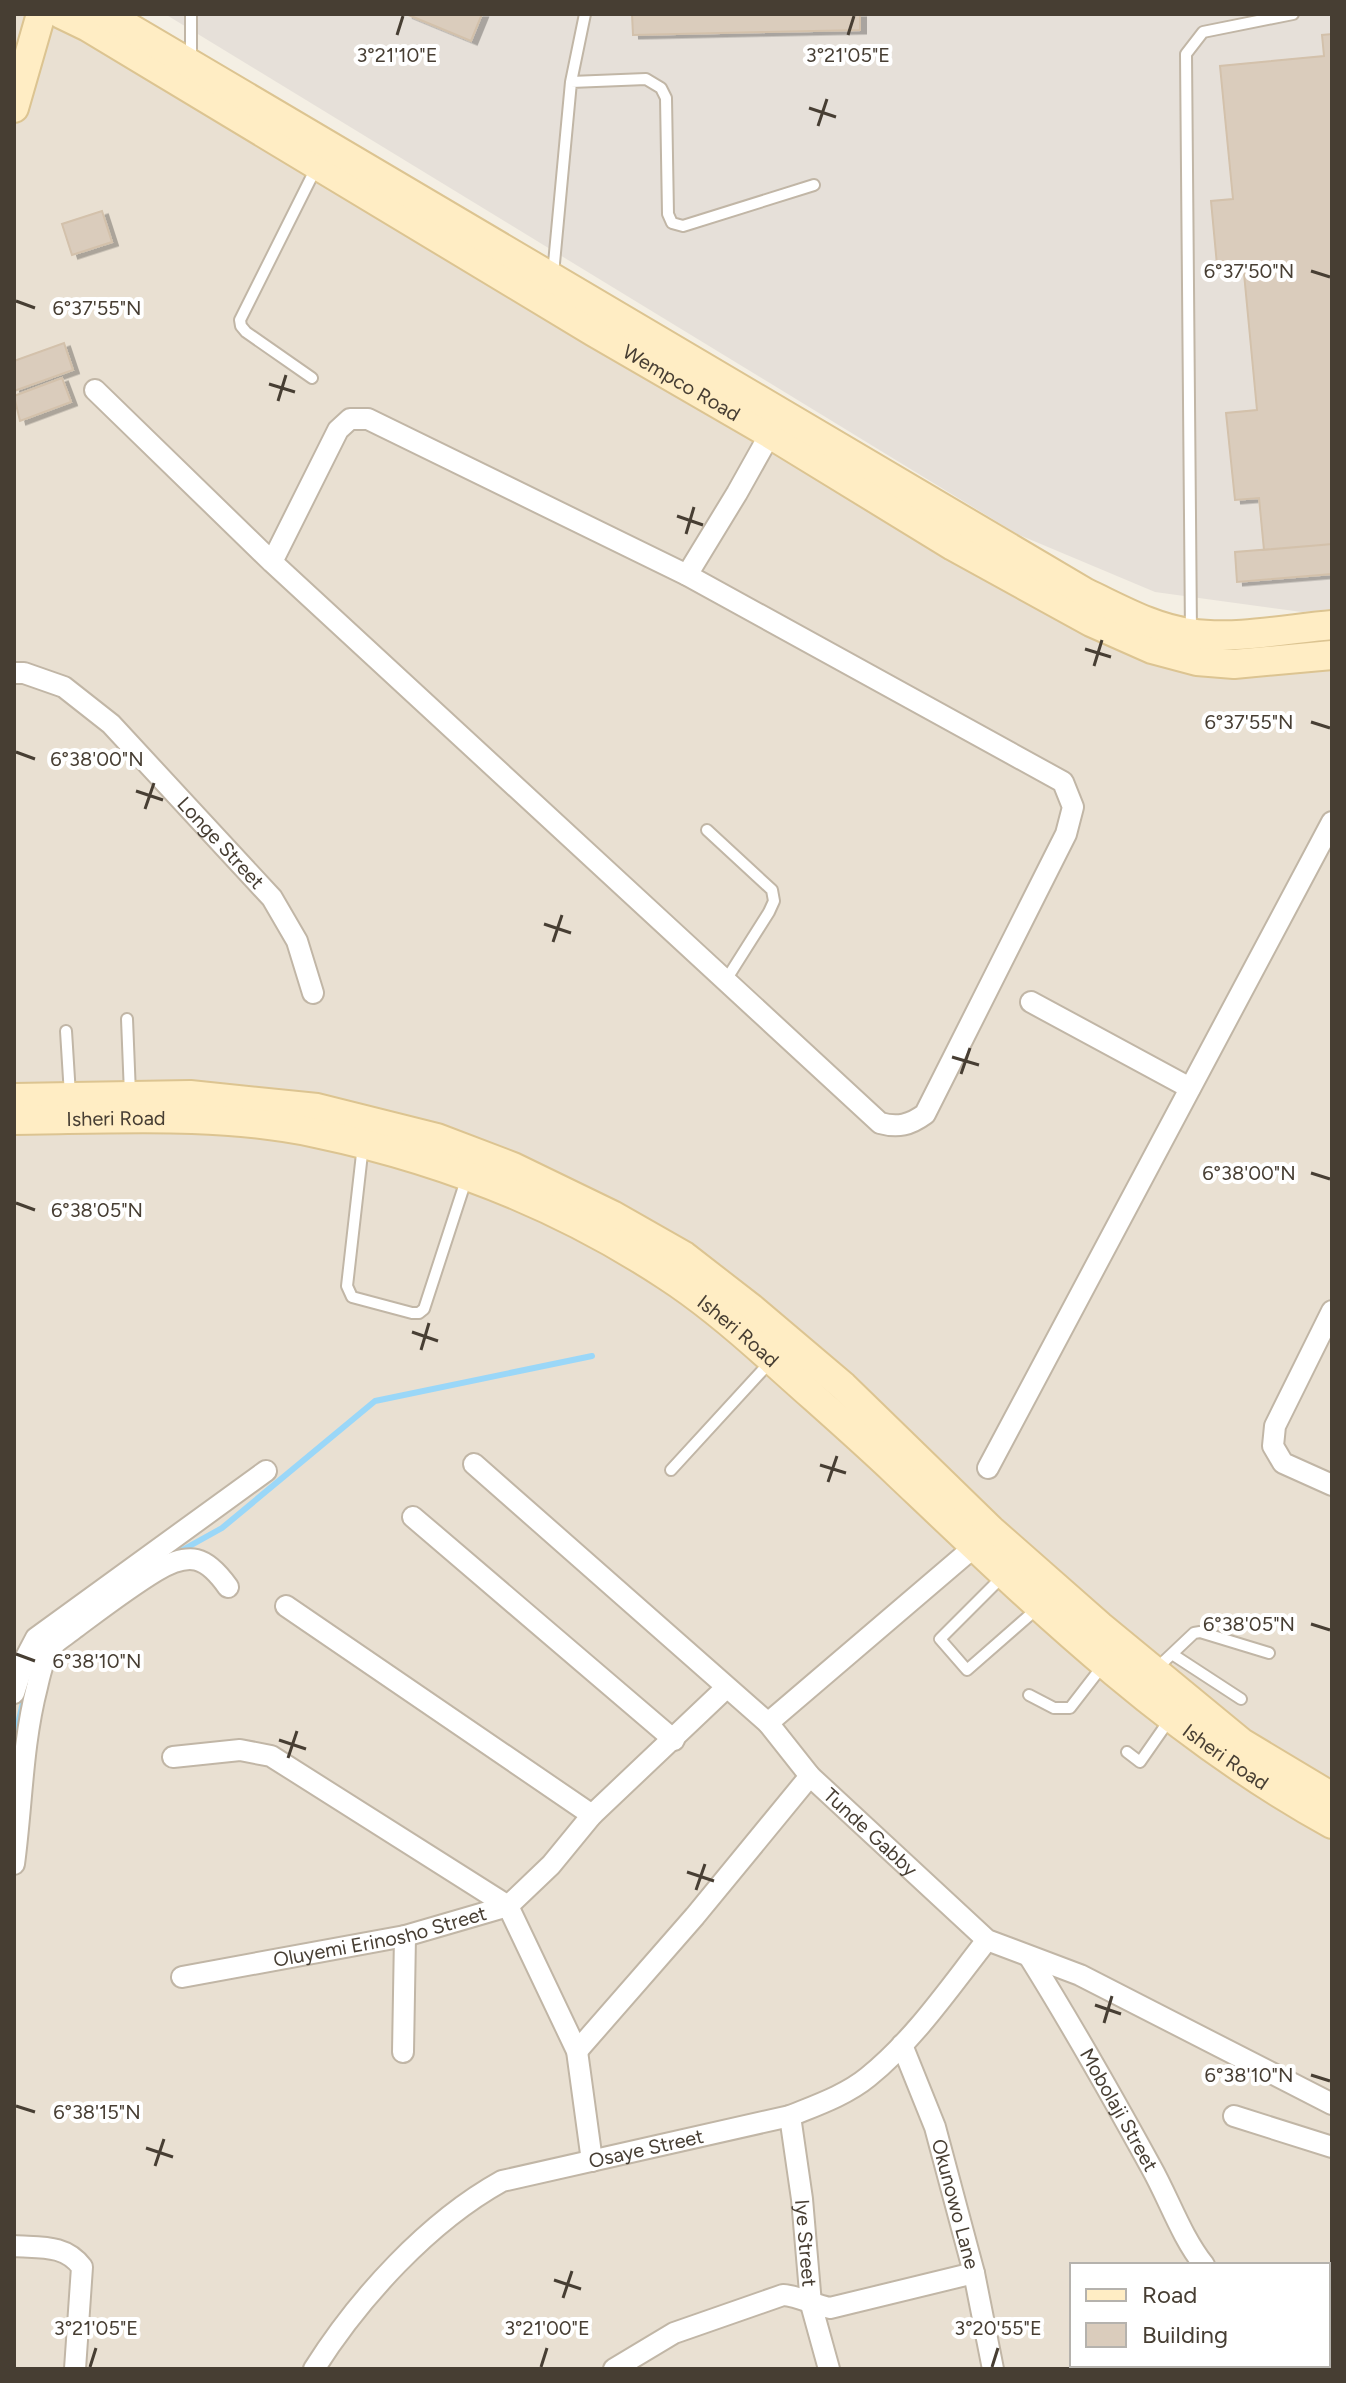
<svg xmlns="http://www.w3.org/2000/svg" width="1346" height="2383" viewBox="0 0 1346 2383" font-family="Figtree,sans-serif">
	<style>
		.residential { fill: #e9e0d2; fill-rule: evenodd }
		.industrial { fill: #e6e0d9 }
		.lines { fill: none; stroke-linecap: round; stroke-linejoin: round }
		.stream { stroke: #9ad7f8; stroke-width: 6 }
		.building { fill: #daccbc; stroke: #d3c1ab; stroke-width: 2; filter: url(#shadow) }
		.lane-casing { stroke: #c1b6a6; stroke-width: 14 }
		.street-casing { stroke: #c1b6a6; stroke-width: 24 }
		.secondary-casing { stroke: #dcc491; stroke-width: 32 }
		.lane { stroke: #fff; stroke-width: 10 }
		.street { stroke: #fff; stroke-width: 20 }
		.secondary { stroke: #ffedc4; stroke-width: 28 }
		.ticks { fill: none; stroke: #473e33; stroke-width: 3 }
		.labels { text-anchor: middle; dominant-baseline: central; stroke-width: 8; stroke-linejoin: round; paint-order: stroke }
		.street-label { font-size: 20px; fill: #473e33; stroke: #fff }
		.ticks-label { font-size: 20px; text-anchor: middle; fill: #473e33; stroke: #fff; stroke-width: 8; stroke-linejoin: round; paint-order: stroke }
	</style>
	<defs>
		<filter id="shadow"><feDropShadow dx="6" dy="3.5" stdDeviation="0" flood-color="#0004"/></filter>
	</defs>
	<rect width="100%" height="100%" fill="#f4efe4"/>
	<path class="residential" d="M14,14H39L1098,638L1332,669V2369H14ZM1072,2265H1328V2365H1072Z"/>
	<path class="industrial" d="M165,14H1332V609L1302,612L1155,592L1017,534Z"/>
	<g class="lines">
		<path class="stream" d="M177,1553L222,1528L375,1401L592,1356
			M14,1741L29,1677"/>
	</g>
	<path class="building" d="M406,14H482L471,41Z
		M632,14H860V30L633,35Z
		M1332,34V544L1264,550L1259,498L1235,500L1226,413L1257,410L1243,263L1217,265L1211,201L1233,199L1220,66L1324,56L1322,35Z
		M102,211L112,242L72,255L62,224Z
		M64,343L73,370L14,391V361Z
		M62,378L71,402L20,421L14,396Z
		M1332,544V574L1237,582L1235,552Z"/>
	<g class="lines">
		<g class="lane-casing">
			<path id="lane" d="M191,59V14
				M571,82L646,79L661,88L666,98L668,214L672,223L683,226L814,185
				M553,274L571,82L585,14
				M312,378L246,332L241,326L240,320L317,166
				M1191,632L1186,54L1203,32L1293,14
				M707,830L772,890L774,901L769,912L726,980
				M127,1019L130,1094
				M66,1031L70,1095
				M363,1145L347,1286L352,1297L412,1313H419L424,1309L467,1177
				M671,1470L771,1361
				M1002,1577L940,1639L967,1670L1039,1607
				M1172,1654L1241,1699
				M1157,1668L1194,1633L1200,1632L1269,1653
				M1029,1695L1054,1708H1070L1104,1664
				M1127,1752L1140,1762L1170,1719"/>
		</g>
		<g class="street-casing">
			<g id="street">
				<path d="M95,390L272,562L880,1123C898,1128 910,1125 925,1114L1066,834L1073,807L1063,782L687,575L368,419H350L338,430L272,562"/>
				<path d="M687,575L737,493L770,434"/>
				<path id="s1" d="M14,673H24L64,687L111,724L272,898L297,941L313,993"/>
				<path d="M1031,1002L1190,1088"/>
				<path d="M1332,1311L1275,1426L1273,1446L1283,1463L1332,1485"/>
				<path id="s2" d="M474,1464L768,1723L810,1776L987,1940L1080,1975L1332,2104"/>
				<path d="M988,1468L1332,822"/>
				<path d="M413,1517L674,1740"/>
				<path d="M286,1606L592,1815"/>
				<path d="M14,1693L25,1659L36,1638L266,1471"/>
				<path d="M768,1723L974,1547"/>
				<path d="M173,1757L240,1750L271,1756L508,1906L577,2051L592,2161"/>
				<path d="M14,1864C22,1805 22,1745 37,1687C40,1674 43,1658 51,1647C57,1640 68,1634 75,1628C102,1608 128,1588 156,1571C190,1551 206,1556 228,1587"/>
				<path id="s3" d="M1030,1958C1073,2027 1112,2096 1151,2167C1169,2199 1181,2236 1204,2265"/>
				<path id="s4" d="M182,1977L405,1936L508,1906L551,1865L592,1815L726,1688"/>
				<path id="s5" d="M902,2045L935,2127L974,2273L993,2369"/>
				<path d="M577,2051L695,1916L810,1776"/>
				<path d="M403,2052L405,1936"/>
				<path id="s6" d="M790,2116L802,2199L811,2304L829,2369"/>
				<path d="M1234,2116L1332,2147"/>
				<path d="M14,2246C40,2248 65,2244 82,2267L75,2369"/>
				<path d="M1328,2352L1332,2355"/>
				<path id="s7" d="M314,2369C359,2298 428,2222 502,2181L790,2116C817,2105 846,2095 868,2077C915,2039 950,1987 987,1940"/>
				<path d="M614,2369L674,2333L783,2295C799,2296 814,2305 830,2308L974,2273"/>
				<path d="M1140,2369L1144,2365"/>
			</g>
		</g>
		<g class="secondary-casing">
			<g id="secondary">
				<path id="s8" d="M61,14L88,27L594,332L770,434L953,546L1091,622L1152,649L1197,661L1234,664L1332,655"/>
				<path d="M106,14L1086,593C1120,609 1153,628 1190,633C1235,640 1287,629 1332,625"/>
				<path d="M14,108L41,14"/>
				<path d="M14,1098L190,1095L317,1108L437,1138L513,1167L612,1215L684,1256L751,1308L843,1386L991,1530L1100,1626L1242,1743L1332,1797"/>
				<path id="s9" d="M14,1120C115,1119 217,1112 316,1133C440,1159 561,1206 667,1276C704,1300 738,1329 770,1358C813,1397 856,1434 897,1473C1032,1601 1168,1734 1332,1824"/>
			</g>
		</g>
		<use href="#lane" class="lane"/>
		<use href="#street" class="street"/>
		<use href="#secondary" class="secondary"/>
	</g>
	<path class="ticks" d="M397,35L403,16M848,35L854,16M809,108L836,117M818,126L827,99M1311,271L1330,277M16,301L35,308M269,384L295,392M278,401L286,375M677,516L703,525M686,534L694,507M1085,649L1111,657M1094,666L1102,640M1311,722L1330,728M16,752L35,759M136,791L163,800M145,809L154,783M544,924L571,933M553,942L562,915M952,1057L979,1065M961,1074L970,1048M1311,1173L1330,1179M16,1203L35,1210M412,1332L438,1341M421,1350L429,1323M820,1465L846,1473M828,1482L837,1456M1311,1624L1330,1630M16,1654L35,1661M279,1740L306,1749M288,1758L297,1731M687,1872L714,1881M696,1890L705,1864M1095,2005L1121,2014M1104,2023L1112,1996M1311,2075L1330,2081M16,2106L35,2112M146,2148L173,2157M155,2166L164,2139M554,2280L581,2289M563,2298L572,2271M90,2367L96,2348M541,2367L547,2348M992,2367L998,2348"/>
	<g class="labels">
		<g class="street-label">
			<text stroke="none"><textPath href="#s8" startOffset="722">Wempco Road</textPath></text>
			<text stroke="none"><textPath href="#s1" startOffset="274">Longe Street</textPath></text>
			<text stroke="none"><textPath href="#s9" startOffset="102">Isheri Road</textPath></text>
			<text stroke="none"><textPath href="#s9" startOffset="774">Isheri Road</textPath></text>
			<text stroke="none"><textPath href="#s9" startOffset="1422">Isheri Road</textPath></text>
			<text stroke="none"><textPath href="#s2" startOffset="542">Tunde Gabby</textPath></text>
			<text stroke="none"><textPath href="#s4" startOffset="202">Oluyemi Erinosho Street</textPath></text>
			<text stroke="none"><textPath href="#s3" startOffset="176">Mobolaji Street</textPath></text>
			<text stroke="none"><textPath href="#s7" startOffset="416">Osaye Street</textPath></text>
			<text stroke="none"><textPath href="#s5" startOffset="168">Okunowo Lane</textPath></text>
			<text stroke="none"><textPath href="#s6" startOffset="128">Iye Street</textPath></text>
		</g>
	</g>
	<g class="ticks-label">
		<text x="397" y="62">3°21'10"E</text>
		<text x="848" y="62">3°21'05"E</text>
		<text x="1249" y="278">6°37'50"N</text>
		<text x="97" y="315">6°37'55"N</text>
		<text x="1249" y="729">6°37'55"N</text>
		<text x="97" y="766">6°38'00"N</text>
		<text x="1249" y="1180">6°38'00"N</text>
		<text x="97" y="1217">6°38'05"N</text>
		<text x="1249" y="1631">6°38'05"N</text>
		<text x="97" y="1668">6°38'10"N</text>
		<text x="1249" y="2082">6°38'10"N</text>
		<text x="97" y="2119">6°38'15"N</text>
		<text x="96" y="2335">3°21'05"E</text>
		<text x="547" y="2335">3°21'00"E</text>
		<text x="998" y="2335">3°20'55"E</text>
	</g>
	<rect width="1346" height="2383" fill="none" stroke="#473e33" stroke-width="32"/>
	<rect x="1070" y="2263" width="260" height="104" fill="#ffffff" stroke="#b5b2ad" stroke-width="2"/>
	<rect x="1086" y="2289" width="40" height="12" fill="#ffedc4" stroke="#b5b2ad" stroke-width="2"/>
	<text x="1142" y="2303" font-size="24" fill="#473e33">Road</text>
	<rect x="1086" y="2323" width="40" height="24" fill="#daccbc" stroke="#b5b2ad" stroke-width="2"/>
	<text x="1142" y="2343" font-size="24" fill="#473e33">Building</text>
</svg>
